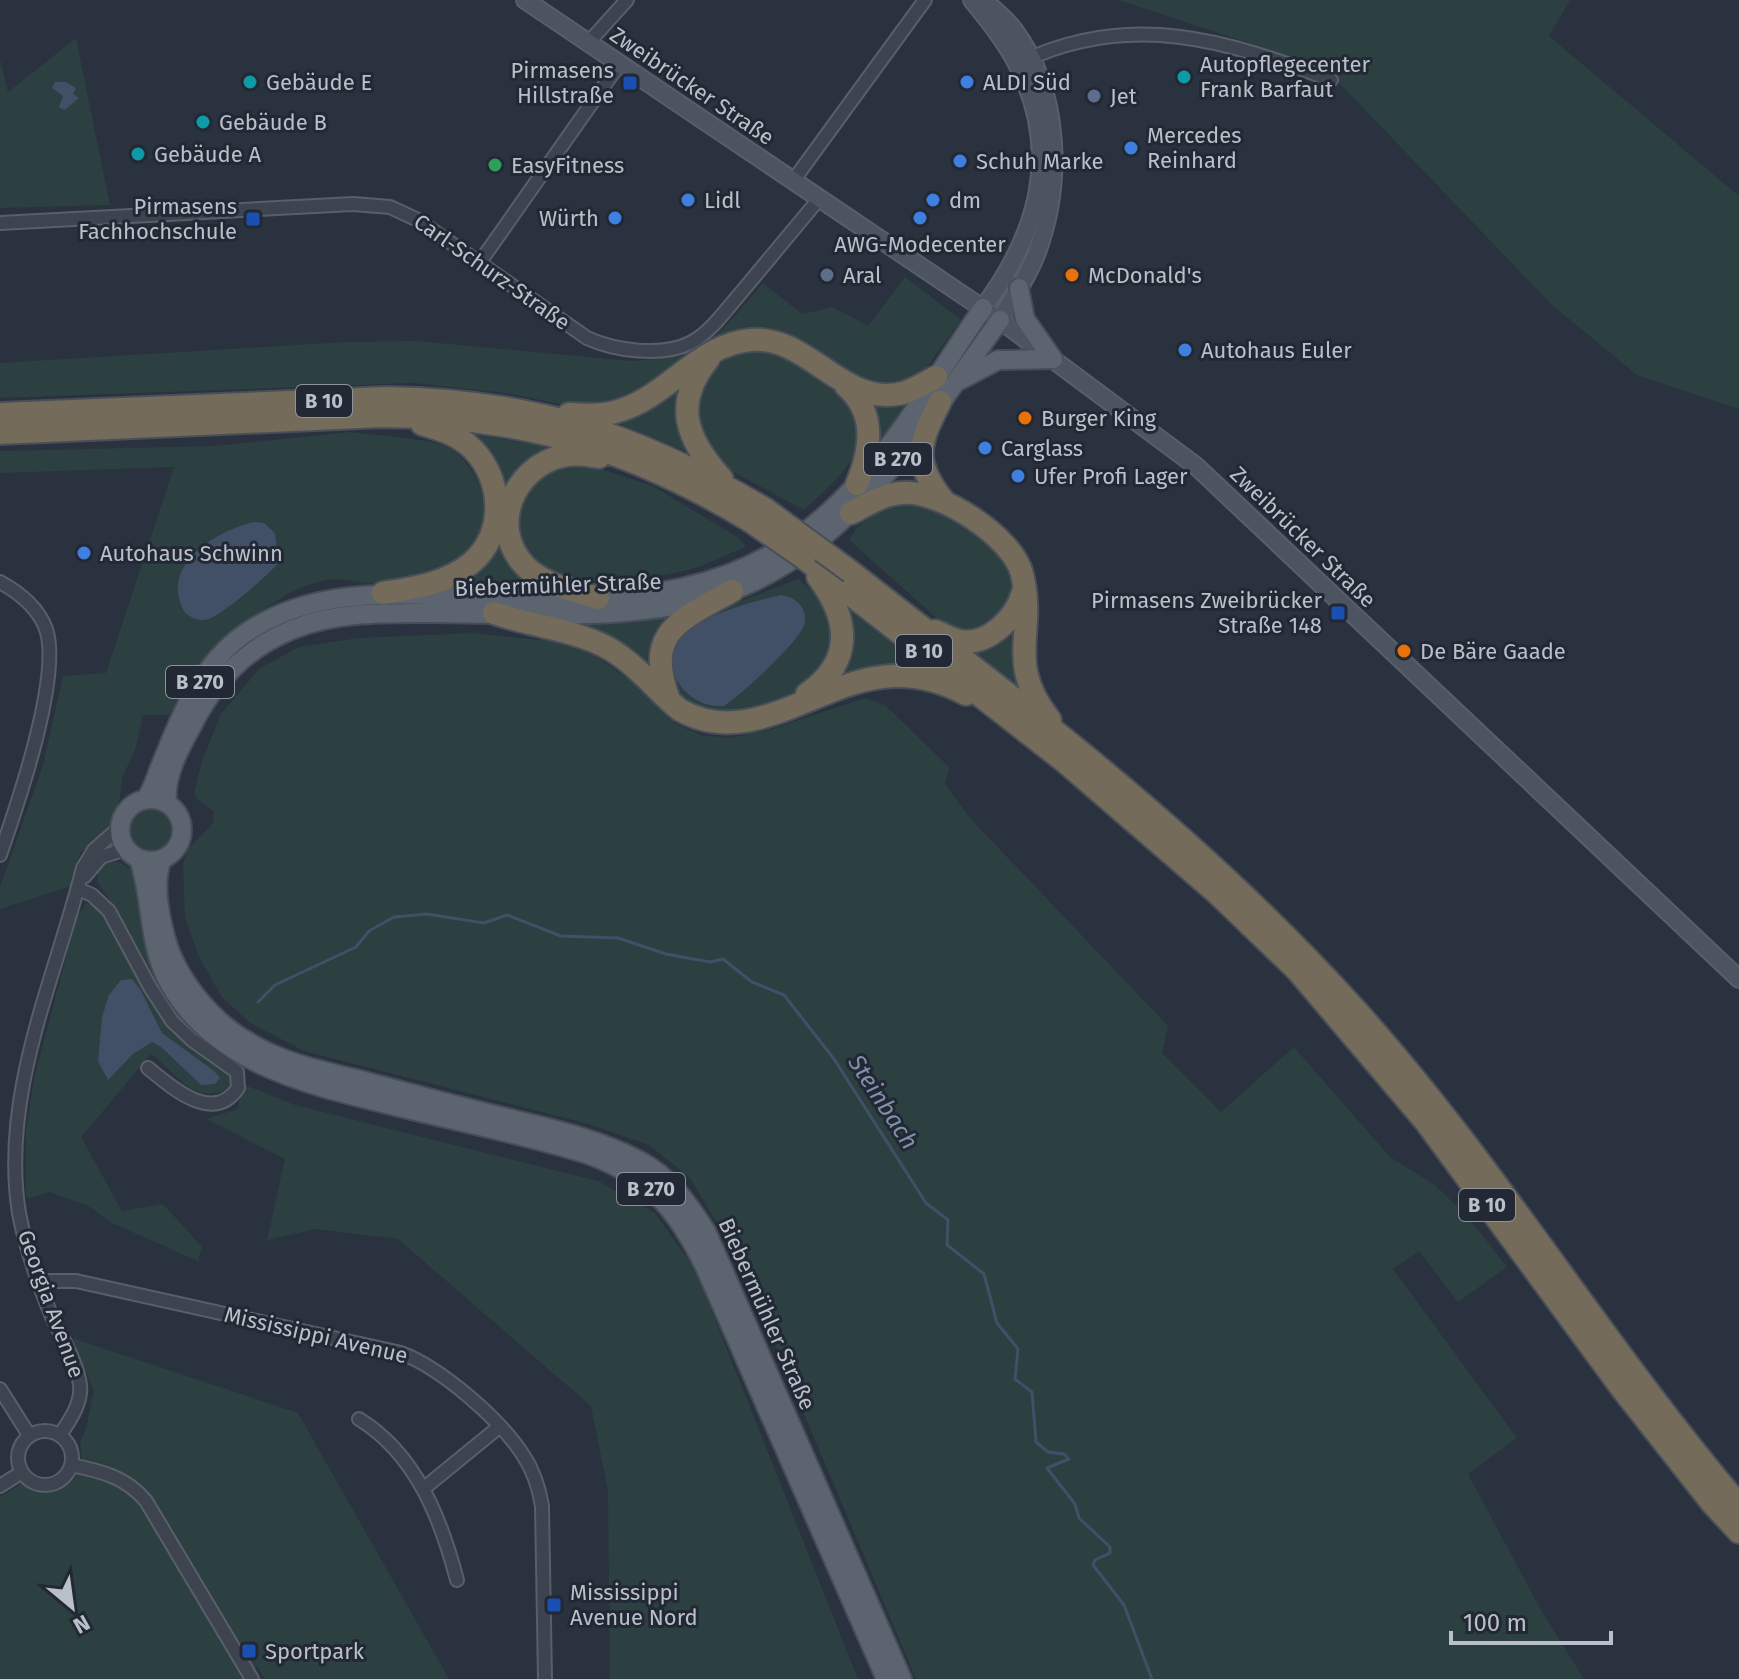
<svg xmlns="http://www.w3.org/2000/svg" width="1739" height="1679" viewBox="0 0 1739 1679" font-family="'Fira Sans',sans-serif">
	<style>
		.green { fill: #2c3f41 }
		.water { fill: #415066 }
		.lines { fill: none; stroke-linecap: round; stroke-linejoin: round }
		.stream { stroke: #415066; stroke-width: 3 }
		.street-casing { stroke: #585f69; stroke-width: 16 }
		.secondary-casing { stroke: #585f69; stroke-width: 20 }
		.primary-casing { stroke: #474d58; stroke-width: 22 }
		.highway-casing { stroke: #484f59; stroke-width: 26 }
		.street { stroke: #3d444f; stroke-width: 12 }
		.secondary { stroke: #4c5461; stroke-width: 16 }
		.primary { stroke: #5c646f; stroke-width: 18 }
		.highway { stroke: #746b5b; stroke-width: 22 }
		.highway-bridge-casing { stroke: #484f59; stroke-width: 26; stroke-linecap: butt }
		.highway-bridge { stroke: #746b5b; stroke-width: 22 }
		.culture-dot { fill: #0f9aa8; stroke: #222934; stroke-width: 3 }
		.shop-dot { fill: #3f7fe0; stroke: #222934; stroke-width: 3 }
		.transit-dot { fill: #1a4fb4; stroke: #222934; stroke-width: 3 }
		.service-dot { fill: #5c6f8a; stroke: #222934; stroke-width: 3 }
		.leisure-dot { fill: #2e9e5b; stroke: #222934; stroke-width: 3 }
		.food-dot { fill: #e8710a; stroke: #222934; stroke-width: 3 }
		.labels { text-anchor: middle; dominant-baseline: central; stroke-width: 6; stroke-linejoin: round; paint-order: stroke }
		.shield { fill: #222934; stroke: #8c939c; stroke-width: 2 }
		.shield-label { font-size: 20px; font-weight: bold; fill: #bac0c9 }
		.poi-label { font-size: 22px; fill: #bac0c9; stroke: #222934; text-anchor: start }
		.street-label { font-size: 22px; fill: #bac0c9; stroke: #222934 }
		.water-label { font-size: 24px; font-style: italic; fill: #7f90a9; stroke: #222934 }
	</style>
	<rect width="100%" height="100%" fill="#2a323f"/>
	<path class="green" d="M1118,0H1570L1549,36L1739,196V409L1637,375L1551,304L1325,68Z
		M76,38L110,205L0,208V59L8,92Z
		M905,277L961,320L930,363L913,381L879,390L826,360L799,338L774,330H750L639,396L580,408L505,393L414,383L0,398V363L16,362L345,342L417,341L632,361C647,360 662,359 677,356C714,348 739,310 763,283L802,314L833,307L868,326Z
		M769,350C804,364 878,403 856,451C845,475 823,492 804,510L730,470L712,457L697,431V388L710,370L739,351Z
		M687,375L690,453L612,421Z
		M914,395L874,452L865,398Z
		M349,432C374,435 424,438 445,446C460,452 475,472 480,487C501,558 432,578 375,583C359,584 342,577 327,580C315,582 302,587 292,592C283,595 275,603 266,608C219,641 200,667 169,715H143L135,750L122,778L120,798L112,822L102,834L80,853L71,886L0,909V887L43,765L63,676L106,673L174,467L0,473V451L215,446Z
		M459,432L560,449L503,518L544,590L440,589L500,521Z
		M586,464L653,486L739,538L746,547C727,554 708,565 688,570C657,578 597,586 566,579C558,578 550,572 544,568C498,542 514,488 556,467C564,463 577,464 586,464Z
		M916,500C962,522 1004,538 1015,593C1010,601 1004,615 997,621C981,636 957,631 941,622L849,540C866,511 884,504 916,500Z
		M798,579L827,603L835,647L804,690L756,711L717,713L685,702L677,693L668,665L676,639L686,627L720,609Z
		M842,602L932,672L828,685C850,648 859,644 842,602Z
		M678,614L655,683L551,621L634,620Z
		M1019,616L1022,691L965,645Z
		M473,633L558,642L594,655L631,681L674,723L701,735L730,738L772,729L865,698L885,705L949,767L945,784L970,818L1168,1026L1162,1053L1221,1112L1294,1047L1390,1157L1435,1185L1468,1217L1507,1267L1458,1302L1419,1251L1393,1269L1517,1438L1468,1474L1541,1610L1584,1679H916L739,1260L690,1178L649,1145L589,1124L304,1051L250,1023L221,996L198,955L185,918L183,865L187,850L213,823L214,811L198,800L194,793L202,761L221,714L260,668L299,647L358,638Z
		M127 830a25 25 0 1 1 50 0a25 25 0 1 1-50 0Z
		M116,861L132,869C139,891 138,915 144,937C152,972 177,1009 199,1037L172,1010L123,920L97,881L98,871L104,863Z
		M86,903L95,905L105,912L169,1024L183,1041L222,1066L231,1077L229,1088C195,1107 176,1073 151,1054L81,1137L122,1211L163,1204L202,1247L198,1261L114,1224L88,1206L50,1192L28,1199L26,1194V1129L35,1074L77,917Z
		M245,1085L295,1105L598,1181L655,1213L696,1271L858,1679H610L608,1491L591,1406L398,1239L316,1229L267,1240L285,1159L206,1119L237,1109Z
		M72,1338L298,1413L449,1679H265L257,1666L245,1679H0V1497L24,1482L35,1491C68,1496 87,1474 80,1442C89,1427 89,1408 94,1391Z"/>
	<path class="water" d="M55,82H66L76,88L73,94L79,98L65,110L59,107L63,96L52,88Z
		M253,522L264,523L275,533L278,563C269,575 222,615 209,619C200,622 192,618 185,613C158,566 214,532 253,522Z
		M781,595C796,597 809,609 804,625C799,642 740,696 724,706C687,709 654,666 684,635C703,615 754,601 781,595Z
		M132,979L140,989L162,1033L214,1071L220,1078L215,1084L201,1085L161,1047L152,1042L133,1054L108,1080L98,1061L102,1017L109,995L121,980Z"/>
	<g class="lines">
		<path class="stream" d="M258,1002L275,985L356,947L369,931L394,917L427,914L484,923L507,915L561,936L618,938L666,954L710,962L723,959L752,982L784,995L834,1059L926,1203L948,1220L947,1245L984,1274L997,1323L1018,1349L1015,1379L1032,1392L1036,1442L1048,1452L1064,1454L1069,1459L1047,1468L1075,1504L1079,1518L1110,1547V1553L1095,1560L1093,1565L1124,1605L1152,1679"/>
		<g class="street-casing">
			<path id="street" d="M589,42L627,0
				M1024,61C1131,11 1226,40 1331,80
				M793,181L925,0
				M0,223L353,204L390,207L418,220L587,338C615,351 662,357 690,343C710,333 725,311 739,295C766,263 792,231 819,199
				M480,262L620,63
				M0,582C20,593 38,607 46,629C62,676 17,806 0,855
				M85,876L101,857L126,849
				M78,889L92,895L109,911L150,987L172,1021L192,1040L237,1072L238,1088C213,1125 171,1087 148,1068
				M38,1281H76L401,1353C441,1368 500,1419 523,1455C534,1471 539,1488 542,1506L545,1679
				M0,1389L29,1435
				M359,1419C416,1454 441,1519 457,1580
				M18 1458a27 27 0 1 1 54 0a27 27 0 1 1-54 0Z
				M60,1435C70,1420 82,1403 80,1385C77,1360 59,1334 50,1312C37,1280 25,1246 19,1213C0,1095 55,979 83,868L94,850L119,828
				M71,1465C101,1471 126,1477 146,1501L252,1679
				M0,1486L22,1472
				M423,1489L499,1427"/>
		</g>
		<g class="secondary-casing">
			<path id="secondary" d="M525,0L1000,320L1196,466L1739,979
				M972,0C989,21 1006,42 1018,66C1062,153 1038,234 983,308
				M984,0C994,10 1006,19 1014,30C1061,93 1063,184 1036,255C1027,278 1013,299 1000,320"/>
		</g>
		<g class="primary-casing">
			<path id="primary" d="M1019,288L1025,319L1053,359
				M960,380L998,360L1053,359
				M120 830a31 31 0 1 1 62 0a31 31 0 1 1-62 0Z
				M146,799C154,787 157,773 163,760C181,714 202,664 243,635C300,594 369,593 435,595C599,599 734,619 856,485C905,432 942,367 983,308
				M167,803C164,776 180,747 193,724C214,682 247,648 291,630C334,612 382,613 427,613C530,613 662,626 755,581C866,527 930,415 1000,320
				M139,859C152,897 148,939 166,977C210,1064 309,1085 395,1106C460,1122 526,1135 590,1155C651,1178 677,1210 705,1267L886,1679
				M162,859C153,882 159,912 165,936C176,979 212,1022 250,1043C283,1063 323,1071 360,1080C405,1092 450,1104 495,1115C544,1127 595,1137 640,1161C669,1176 688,1203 706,1231L902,1679"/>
		</g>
		<g class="highway-casing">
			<path id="highway" d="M709,358C672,404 686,439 722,479
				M846,386C877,413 871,450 857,484
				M940,402C919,443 912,461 943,500
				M0,414L386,398C535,400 637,434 765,509
				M569,414C585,415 603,416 618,411C668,397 698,344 751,340C809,335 843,408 903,393C914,390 925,383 936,377
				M0,433L382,416C522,416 629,448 749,520
				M851,513C867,505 883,494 902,493C939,489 1013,537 1022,574C1037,634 1004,661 1050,720
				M804,558L1064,761L1218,894L1297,970L1426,1122L1623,1390L1712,1503L1739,1532
				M851,572C934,638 1020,701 1101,769C1190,843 1275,921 1352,1006C1493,1161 1602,1345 1739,1505
				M383,593C413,588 445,584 470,564C508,534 503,473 467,444C454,433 438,429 422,424
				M598,598C572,589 545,586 525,566C488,527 514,467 562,456C575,453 587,455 599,457
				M494,613C533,627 587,631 619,655C641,670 659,693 680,710C749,749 814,685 882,677C912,673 940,680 966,694
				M935,631C943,634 951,639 960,641C988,646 1016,618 1023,592
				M807,694C854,661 850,620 818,577
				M669,700C644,631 679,621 732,591"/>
		</g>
		<use href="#street" class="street"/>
		<use href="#secondary" class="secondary"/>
		<use href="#primary" class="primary"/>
		<use href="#highway" class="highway"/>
		<g class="highway-bridge-casing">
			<path id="highway-bridge" d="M765,509L851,572
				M749,520L804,558"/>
		</g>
		<use href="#highway-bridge" class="highway-bridge"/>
	</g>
	<g class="culture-dot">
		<circle cx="1184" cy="77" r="8"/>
		<circle cx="250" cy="82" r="8"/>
		<circle cx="203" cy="122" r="8"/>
		<circle cx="138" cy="154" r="8"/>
	</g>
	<g class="shop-dot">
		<circle cx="967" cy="82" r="8"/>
		<circle cx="1131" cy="148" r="8"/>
		<circle cx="960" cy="161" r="8"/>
		<circle cx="688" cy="200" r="8"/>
		<circle cx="933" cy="200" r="8"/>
		<circle cx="615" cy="218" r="8"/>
		<circle cx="920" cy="218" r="8"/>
		<circle cx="1185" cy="350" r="8"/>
		<circle cx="985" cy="448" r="8"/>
		<circle cx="1018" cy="476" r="8"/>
		<circle cx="84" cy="553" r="8"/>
	</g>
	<g class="transit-dot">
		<rect x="622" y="75" width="16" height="16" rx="4"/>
		<rect x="245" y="211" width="16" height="16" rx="4"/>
		<rect x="1330" y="605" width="16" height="16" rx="4"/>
		<rect x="546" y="1597" width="16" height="16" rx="4"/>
		<rect x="241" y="1643" width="16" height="16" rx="4"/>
	</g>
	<g class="service-dot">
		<circle cx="1094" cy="96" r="8"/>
		<circle cx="827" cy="275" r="8"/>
	</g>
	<circle class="leisure-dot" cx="495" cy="165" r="8"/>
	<g class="food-dot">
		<circle cx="1072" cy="275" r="8"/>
		<circle cx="1025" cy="418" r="8"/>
		<circle cx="1404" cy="651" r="8"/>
	</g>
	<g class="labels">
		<g class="shield">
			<rect x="296" y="385" width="56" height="32" rx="6"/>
			<rect x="864" y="443" width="68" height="32" rx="6"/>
			<rect x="896" y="635" width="56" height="32" rx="6"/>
			<rect x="166" y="666" width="68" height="32" rx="6"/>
			<rect x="617" y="1173" width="68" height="32" rx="6"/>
			<rect x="1459" y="1189" width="56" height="32" rx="6"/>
		</g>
		<g class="shield-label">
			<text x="324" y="401">B 10</text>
			<text x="898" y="459">B 270</text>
			<text x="924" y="651">B 10</text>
			<text x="200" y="682">B 270</text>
			<text x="651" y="1189">B 270</text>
			<text x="1487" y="1205">B 10</text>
		</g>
		<g class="poi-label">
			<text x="1200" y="64">Autopflegecenter<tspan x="1200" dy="25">Frank Barfaut</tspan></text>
			<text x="614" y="70" text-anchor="end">Pirmasens<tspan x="614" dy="25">Hillstraße</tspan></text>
			<text x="266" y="82">Gebäude E</text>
			<text x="983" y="82">ALDI Süd</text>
			<text x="1110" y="96">Jet</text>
			<text x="219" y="122">Gebäude B</text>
			<text x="1147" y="135">Mercedes<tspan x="1147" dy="25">Reinhard</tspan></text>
			<text x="154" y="154">Gebäude A</text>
			<text x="976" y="161">Schuh Marke</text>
			<text x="511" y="165">EasyFitness</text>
			<text x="704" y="200">Lidl</text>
			<text x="949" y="200">dm</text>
			<text x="237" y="206" text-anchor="end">Pirmasens<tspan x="237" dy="25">Fachhochschule</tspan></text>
			<text x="599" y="218" text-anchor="end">Würth</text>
			<text x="920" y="244" text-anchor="middle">AWG-Modecenter</text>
			<text x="843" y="275">Aral</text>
			<text x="1088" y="275">McDonald's</text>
			<text x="1201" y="350">Autohaus Euler</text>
			<text x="1041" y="418">Burger King</text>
			<text x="1001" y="448">Carglass</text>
			<text x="1034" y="476">Ufer Profi Lager</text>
			<text x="100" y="553">Autohaus Schwinn</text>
			<text x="1322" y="600" text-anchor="end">Pirmasens Zweibrücker<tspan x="1322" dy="25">Straße 148</tspan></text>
			<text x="1420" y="651">De Bäre Gaade</text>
			<text x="570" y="1592">Mississippi<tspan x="570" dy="25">Avenue Nord</tspan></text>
			<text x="265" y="1651">Sportpark</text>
		</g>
		<g class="street-label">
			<text transform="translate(692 86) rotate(34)">Zweibrücker Straße</text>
			<text transform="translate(492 272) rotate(35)">Carl-Schurz-Straße</text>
			<text transform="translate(1303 537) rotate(44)">Zweibrücker Straße</text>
			<text transform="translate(558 585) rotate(-2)">Biebermühler Straße</text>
			<text transform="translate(51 1304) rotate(70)">Georgia Avenue</text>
			<text transform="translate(767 1314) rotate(66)">Biebermühler Straße</text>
			<text transform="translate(316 1335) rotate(13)">Mississippi Avenue</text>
		</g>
		<g class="water-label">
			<text transform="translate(883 1102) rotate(57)">Steinbach</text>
		</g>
	</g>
	<g transform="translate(72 1607) rotate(151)" stroke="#222934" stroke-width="6" paint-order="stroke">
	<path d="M0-6L14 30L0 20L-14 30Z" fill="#bac0c9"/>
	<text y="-12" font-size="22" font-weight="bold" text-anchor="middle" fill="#bac0c9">N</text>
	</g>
	<path d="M1451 1631v12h160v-12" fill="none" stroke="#bac0c9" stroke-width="4"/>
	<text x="1463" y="1631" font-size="24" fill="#bac0c9" stroke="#222934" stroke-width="6" paint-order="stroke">100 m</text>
</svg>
